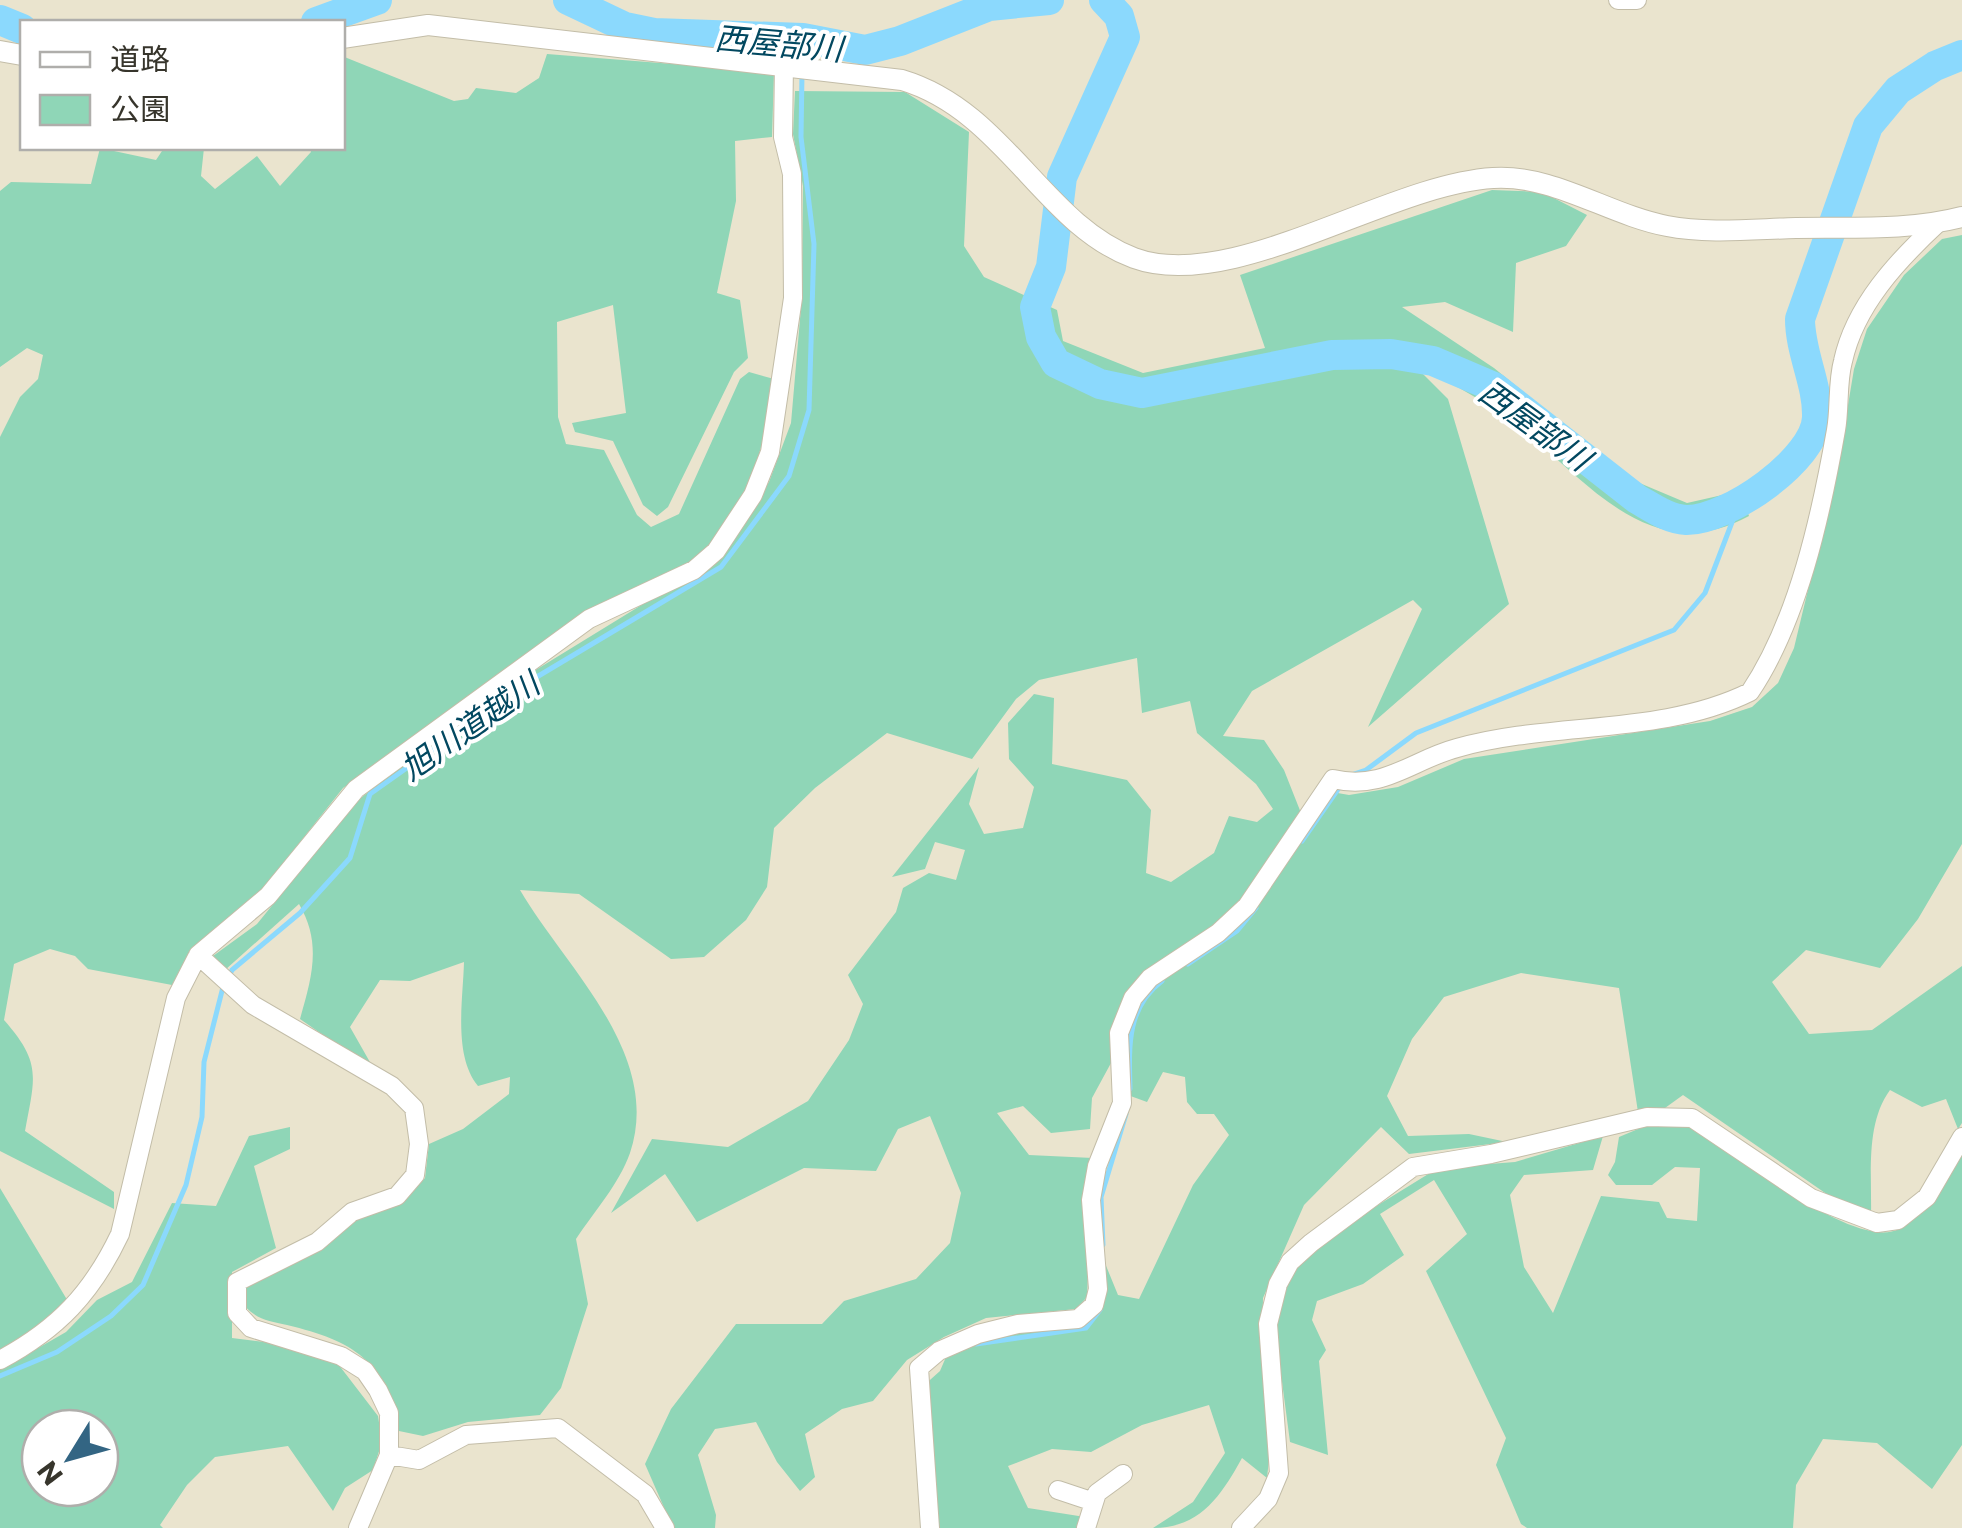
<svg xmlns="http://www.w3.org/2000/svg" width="1962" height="1528" viewBox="0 0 1962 1528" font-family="Commissioner,'Noto Sans JP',sans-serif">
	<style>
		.green { fill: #8fd6b7; fill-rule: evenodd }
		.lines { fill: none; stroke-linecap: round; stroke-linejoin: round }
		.stream { stroke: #8bd9fd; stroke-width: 5 }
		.river { stroke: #8bd9fd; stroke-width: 30 }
		.minor-casing { stroke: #c3bda8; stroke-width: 20 }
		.major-casing { stroke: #c3bda8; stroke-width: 22 }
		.minor { stroke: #fff; stroke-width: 18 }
		.major { stroke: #fff; stroke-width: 20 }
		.labels { text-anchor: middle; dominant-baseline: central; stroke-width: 8; stroke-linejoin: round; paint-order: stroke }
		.water-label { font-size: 32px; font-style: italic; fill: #024860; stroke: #fff }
	</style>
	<rect width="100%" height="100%" fill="#eae4ce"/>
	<path class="green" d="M547,54L774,72L772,137L735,141L736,201L717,293L740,300L748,358L734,372L668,507L657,516L643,505L613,441L575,432L572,423L626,413L613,305L557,322L558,417L566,444L604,450L637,515L651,527L679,514L740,379L749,372L774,379C763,460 747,510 687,569L466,699L343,788L254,900L193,950L172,985L88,969L75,956L50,949L14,964L4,1020C42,1063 35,1077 25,1131L114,1192V1209L0,1151V437L20,397L38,379L43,355L27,348L0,367V191L11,182L91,184L100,148L156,160L164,148H204L201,176L215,189L257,156L280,186L311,152L310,148H342V56L454,101L468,99L476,88L516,93L539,78Z
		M795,91L905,92L969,132L964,246L984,277L1057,310L1063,341L1143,373L1265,348L1240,275L1492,190L1542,192L1587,215L1566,246L1516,263L1513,332L1445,302L1402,307L1494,368L1630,479L1687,503L1740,491L1749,516C1656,567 1595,490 1529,435C1495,407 1458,385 1417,368L1448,399L1509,604L1368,727L1422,609L1413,600L1252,691L1223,736L1264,740L1284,770L1301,813L1247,895L1112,1027L1111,1063L1092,1098L1090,1129L1051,1133L1023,1106L997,1113L1029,1155L1093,1158L1087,1297L1076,1309L986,1318L944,1337L907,1360L873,1401L842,1409L805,1434L815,1477L800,1491L777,1462L756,1422L715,1429L698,1455L716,1515L715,1528H673L645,1464L671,1409L736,1324H822L844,1301L916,1279L950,1243L961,1193L930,1116L898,1129L876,1171L804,1168L697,1222L665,1174L611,1213L652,1139L728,1147L808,1101L849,1040L863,1004L848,975L896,912L903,888L929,873L956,880L965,850L935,842L925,869L892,877L979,767L969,804L984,834L1023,828L1034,787L1009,759L1008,723L1034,694L1054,698L1052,764L1127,780L1151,810L1146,873L1171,882L1214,853L1229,816L1257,822L1273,809L1256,784L1197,733L1190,701L1142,713L1137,658L1039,680L1016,699L972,759L887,733L815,788L774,828L767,887L746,920L704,957L671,959L579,894L520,890C565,967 663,1054 630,1153C619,1184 594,1212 576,1239L588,1304L561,1388L540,1415L468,1422L423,1436L399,1431C386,1361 354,1341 287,1325C270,1321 257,1320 245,1306V1285L357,1216L404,1202L425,1178L429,1144L463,1129L509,1094L510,1077L478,1086C453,1055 463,1001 464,962L410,981L380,980L350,1027L375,1071L300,1019C312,977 322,943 299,904L225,970L213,956L257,924L358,800L500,692L723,555L769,482L791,423L802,296L803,186L793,134Z
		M1962,235V844L1918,919L1880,968L1806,950L1772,982L1809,1034L1872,1030L1962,966V1123L1958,1129L1946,1099L1922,1107L1890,1090C1865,1124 1872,1175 1871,1216L1831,1197L1683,1095L1665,1108L1638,1112L1619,988L1521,973L1444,997L1412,1039L1387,1096L1408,1136L1469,1134L1507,1142L1409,1154L1381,1127L1304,1205L1263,1298L1262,1347L1271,1441L1267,1478L1242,1458C1221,1496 1200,1528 1153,1528L1193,1502L1225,1453L1209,1405L1142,1425L1091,1452L1052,1449L1008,1466L1028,1508L1085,1517L1081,1528H937L921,1388L940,1371L949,1350L1096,1309L1100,1251L1118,1295L1139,1299L1193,1185L1229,1135L1214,1114H1197L1187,1102L1185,1077L1163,1072L1147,1102L1125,1094L1121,1035L1136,1003L1154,981L1221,936L1332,792L1349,795L1398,787L1464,759L1710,721L1752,707L1778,683L1794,648L1838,465L1854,369L1867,329L1904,275L1942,239Z
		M1650,1124C1664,1125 1684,1123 1696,1130C1736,1153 1855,1252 1899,1229C1928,1214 1945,1177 1962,1151V1445L1932,1489L1877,1443L1823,1439L1796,1485L1793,1528H1527L1521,1524L1496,1465L1506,1438L1426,1271L1467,1234L1434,1180L1380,1214L1404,1255L1363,1284L1317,1301L1312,1320L1326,1350L1319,1361L1328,1455L1290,1442L1275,1329L1283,1289L1297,1263L1357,1218L1438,1168L1515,1162L1603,1136L1593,1170L1524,1175L1510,1195L1524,1267L1553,1313L1601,1196L1659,1202L1667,1218L1697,1221L1700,1168L1675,1167L1652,1185H1616L1608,1175L1615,1162L1619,1137Z
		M290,1127V1149L254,1166L276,1248L232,1272V1338L297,1346L335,1360L378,1416L382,1442L373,1470L345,1488L333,1511L288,1446L215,1457L187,1485L160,1525L163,1528H0V1370L66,1332L97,1300L132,1282L172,1203L216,1206L249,1136ZM40,1428H100V1488H40Z
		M0,1188L69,1303L41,1329L0,1352Z"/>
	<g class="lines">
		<path class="stream" d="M803,62V38
			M1348,776L1366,770L1416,733L1674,630L1705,593L1739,504
			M1302,841L1341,785
			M1188,964L1237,931L1256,908
			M1130,1089C1129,1048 1126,1008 1162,981
			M1103,1245L1101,1197L1126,1114
			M976,1344L1086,1328L1100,1310
			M0,1376L57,1352L111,1316L143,1285L186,1185L202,1117L204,1062L223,987L232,970L300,913L350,858L370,794L525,684L721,567L789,476L809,410L814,244L801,137L802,73"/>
		<path class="river" d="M568,0L625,27L654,33L803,38L865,50L900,41L989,6L1049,0
			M1104,0L1119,16L1125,37L1062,177L1051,267L1035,307L1041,337L1056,363L1100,384L1142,393L1332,355L1391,354L1433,361L1494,387L1637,499C1653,508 1668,519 1686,520C1727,521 1816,459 1817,417C1818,384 1800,353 1800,319L1868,126L1898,90L1935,66L1962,55
			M0,20L22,29
			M316,22L377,0"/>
		<g class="minor-casing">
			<path id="minor" d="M1618,0H1637
				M198,955L253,1005L392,1086L414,1108L419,1144L415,1175L397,1196L352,1212L317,1242L237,1282V1313L251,1328L341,1356L365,1371L378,1390L389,1413V1455L358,1528
				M0,1360C58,1329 92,1293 120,1234L176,998L198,955L268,896L356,789L589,619L694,570L716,551L753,495L770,452L793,298L792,174L783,137L784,64
				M389,1455L419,1460L466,1435L558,1428L645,1494L665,1528
				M1058,1490L1094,1502
				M930,1528L919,1368L939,1351L978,1334L1018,1324L1078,1319L1094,1305L1098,1289L1091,1200L1097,1166L1122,1103L1119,1033L1133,998L1150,978L1218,933L1247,906L1333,779C1383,791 1412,760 1457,748C1552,721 1661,736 1750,692C1798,621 1821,515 1836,430C1840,408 1837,383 1843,361C1855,306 1897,261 1937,224
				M1086,1528L1097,1493L1123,1474
				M1241,1528L1268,1499L1279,1473L1268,1324L1278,1284L1290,1262L1311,1243L1413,1167L1491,1154L1647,1117L1692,1118L1811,1198L1877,1223L1898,1220L1927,1197L1962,1137"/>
		</g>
		<g class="major-casing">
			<path id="major" d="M342,38L428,25L902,80C1005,111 1043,224 1134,258C1232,294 1388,184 1493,178C1553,174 1609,215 1667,226C1708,234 1754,229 1796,228C1851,227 1909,231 1962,217
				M0,51L22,55"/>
		</g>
		<use href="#minor" class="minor"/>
		<use href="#major" class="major"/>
	</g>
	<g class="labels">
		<g class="water-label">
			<text transform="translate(779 42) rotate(5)">西屋部川</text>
			<text transform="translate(1536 424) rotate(36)">西屋部川</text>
			<text transform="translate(469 725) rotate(-35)">旭川道越川</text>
		</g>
	</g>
	<rect x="20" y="20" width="325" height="130" fill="#ffffff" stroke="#afaeab" stroke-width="2.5"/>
	<rect x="40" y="52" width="50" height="15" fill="#ffffff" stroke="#afaeab" stroke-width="2.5"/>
	<text x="110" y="70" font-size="30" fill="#37352c">道路</text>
	<rect x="40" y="95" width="50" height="30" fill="#8fd6b7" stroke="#afaeab" stroke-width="2.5"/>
	<text x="110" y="120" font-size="30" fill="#37352c">公園</text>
	<g transform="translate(70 1458) rotate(233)"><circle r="48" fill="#ffffff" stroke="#afaeab" stroke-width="2.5"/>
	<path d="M0-8L18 38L0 25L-18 38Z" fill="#336583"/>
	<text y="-15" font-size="28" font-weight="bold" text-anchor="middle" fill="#37352c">N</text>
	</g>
</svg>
